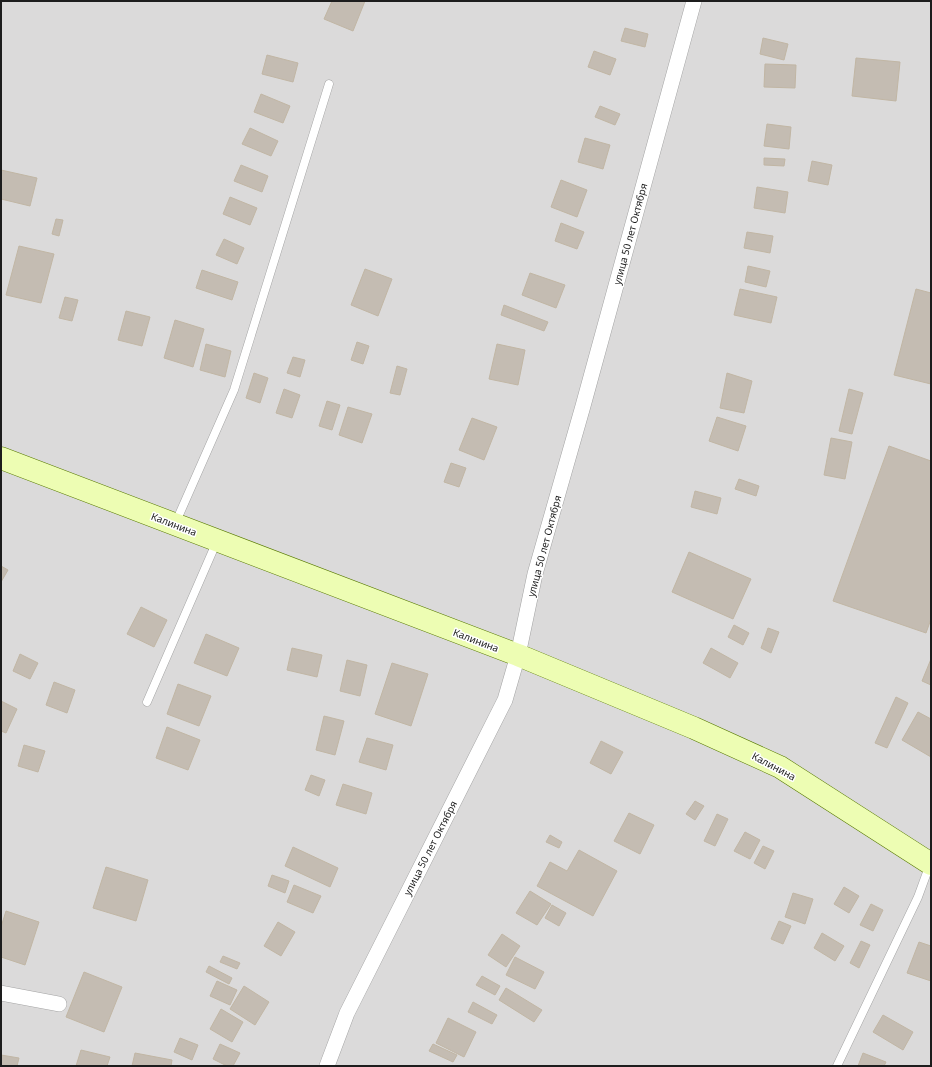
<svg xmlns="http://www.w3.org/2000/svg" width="932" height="1067" viewBox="0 0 932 1067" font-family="'Noto Sans',sans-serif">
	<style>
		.residential { fill: #dbdada }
		.building { fill: #c4bcb2; stroke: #c1b6a4 }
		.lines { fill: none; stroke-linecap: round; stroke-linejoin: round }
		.lane-casing { stroke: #a4a4a4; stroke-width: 9 }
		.street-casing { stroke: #a4a4a4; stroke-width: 16 }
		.secondary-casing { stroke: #577900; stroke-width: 23 }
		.lane { stroke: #fff; stroke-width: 8 }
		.street { stroke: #fff; stroke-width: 15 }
		.secondary { stroke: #edfdb3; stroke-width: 22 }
		.labels { text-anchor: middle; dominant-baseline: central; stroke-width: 3; stroke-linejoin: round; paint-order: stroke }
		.street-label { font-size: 10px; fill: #1d1d1d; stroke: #fff }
	</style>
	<rect width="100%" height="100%" fill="#efede3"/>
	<path class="residential" d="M1,1H931V1066H1Z"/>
	<path class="building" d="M332,1H365L353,31L324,19Z
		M625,28L648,34L645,47L621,41Z
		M763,38L788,44L784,60L760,54Z
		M594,51L616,59L610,75L588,67Z
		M267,55L298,63L293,82L262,74Z
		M856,58L900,62L896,101L852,96Z
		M765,64L796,65L795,88L764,87Z
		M261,94L290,106L283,123L254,112Z
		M600,106L620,114L615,125L595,117Z
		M767,124L791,127L789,149L764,146Z
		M250,128L278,141L271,156L242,144Z
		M585,138L610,145L603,169L578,162Z
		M764,158L785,159L784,166L764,165Z
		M812,161L832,165L828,185L808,181Z
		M241,165L268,176L262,192L234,181Z
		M1,170L37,178L30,206L1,199Z
		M561,180L587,190L577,217L551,207Z
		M757,187L788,192L785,213L754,208Z
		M230,197L257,208L250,225L223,214Z
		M56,219L63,220L59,236L52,234Z
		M561,223L584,232L577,249L555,241Z
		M747,232L773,236L770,253L744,248Z
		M224,239L244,248L237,264L216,255Z
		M19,246L54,254L41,303L6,295Z
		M748,266L770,271L766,287L745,282Z
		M365,269L392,279L378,316L351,305Z
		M202,270L238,282L232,300L196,288Z
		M530,273L565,285L556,308L522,295Z
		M740,289L777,297L771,323L734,315Z
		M916,289L931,293V384L894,375Z
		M65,297L78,300L72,321L59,318Z
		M504,305L548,322L544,331L501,315Z
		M126,311L150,317L142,346L118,340Z
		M175,320L204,329L193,367L164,358Z
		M357,342L369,346L363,364L351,360Z
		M206,344L231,351L225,377L200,370Z
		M497,344L525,350L518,385L489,379Z
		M293,357L305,360L300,377L287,373Z
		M397,366L407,369L400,395L390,393Z
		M254,373L268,378L260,403L246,398Z
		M727,373L752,381L744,413L720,408Z
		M284,389L300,395L292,418L276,413Z
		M849,389L863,393L852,434L839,431Z
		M327,401L340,405L332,430L319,426Z
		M348,407L372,414L362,443L339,435Z
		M717,417L746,426L738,451L709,441Z
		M472,418L497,427L484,460L459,450Z
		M831,438L852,442L845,479L824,475Z
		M889,446L931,461V619L926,633L833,601Z
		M451,463L466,468L459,487L444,482Z
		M739,479L759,486L756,496L735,489Z
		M695,491L721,498L717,514L691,507Z
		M689,552L751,579L733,619L672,592Z
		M1,566L8,570L1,582Z
		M141,607L167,620L154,647L127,634Z
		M734,625L749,633L743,645L728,637Z
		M768,628L779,632L771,653L761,648Z
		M206,634L239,648L227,676L194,663Z
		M292,648L322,655L317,677L287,670Z
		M711,648L738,663L730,678L703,663Z
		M20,654L38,663L30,679L13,671Z
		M931,659V685L922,681Z
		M347,660L367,665L360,696L340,691Z
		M392,663L428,674L411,726L375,714Z
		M54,682L75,690L67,713L46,705Z
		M178,684L211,696L199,726L167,714Z
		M896,697L908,703L887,748L875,743Z
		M1,701L17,709L6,733L1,731Z
		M918,712L931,719V757L902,740Z
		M324,716L344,721L335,755L316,750Z
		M167,727L200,740L188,770L156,758Z
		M367,738L393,745L386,770L359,762Z
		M601,741L623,752L611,774L590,763Z
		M24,745L45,751L38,772L18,766Z
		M311,775L325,780L319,796L305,790Z
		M343,784L372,793L366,814L336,805Z
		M695,801L704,806L695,820L686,814Z
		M629,813L654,825L640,854L614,841Z
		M717,814L728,819L715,846L704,841Z
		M745,832L760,840L750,859L734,851Z
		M550,835L562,842L559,848L546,842Z
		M763,846L774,851L765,869L754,863Z
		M293,847L338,868L330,887L285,866Z
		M579,850L617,871L593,916L537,886L550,862L567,871Z
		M106,867L148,880L136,921L93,908Z
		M272,875L289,881L285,893L268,886Z
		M294,885L321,896L313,913L287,902Z
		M844,887L859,896L849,913L834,904Z
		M530,891L551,904L537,925L516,913Z
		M793,893L813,899L805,924L785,917Z
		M871,904L883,910L873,931L860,925Z
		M552,905L566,913L559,926L545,918Z
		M6,911L39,922L25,965L1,957V927Z
		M779,921L791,926L783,944L771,939Z
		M278,922L295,932L281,956L264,946Z
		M822,933L844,946L835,961L814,948Z
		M502,934L520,946L506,967L488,955Z
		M861,941L870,945L859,968L850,963Z
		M919,942L931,946V981L907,973Z
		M223,956L240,963L237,969L220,962Z
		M515,957L544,972L535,989L506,975Z
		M209,966L232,978L229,984L206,972Z
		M84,972L122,987L104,1032L66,1017Z
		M482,976L500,986L495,995L476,985Z
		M217,981L237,990L230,1005L210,996Z
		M244,986L269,1002L255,1025L230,1009Z
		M506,988L542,1010L534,1022L499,1000Z
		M473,1002L497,1015L492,1024L468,1012Z
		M221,1009L243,1022L232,1042L210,1029Z
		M883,1015L913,1032L903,1050L873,1032Z
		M448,1018L476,1032L464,1057L436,1043Z
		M180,1038L198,1045L192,1060L174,1052Z
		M220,1044L240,1053L233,1066H227L213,1059Z
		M433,1044L457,1055L453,1062L429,1051Z
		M81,1050L110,1057L107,1066H76Z
		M135,1053L172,1060L171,1066H132Z
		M863,1053L886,1062L884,1066H858Z
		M1,1055L19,1058L17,1066H1Z"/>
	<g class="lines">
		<g class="lane-casing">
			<path id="lane" d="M175,524L234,390L329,84
				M147,702L217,541
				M837,1066L918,897L930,864"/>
		</g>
		<g class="street-casing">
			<path id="street" d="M1,993L59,1004
				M327,1066L347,1013L505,700L518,655L535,574L583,406L694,1"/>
		</g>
		<g class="secondary-casing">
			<path id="secondary" d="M1,458L518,655L694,728L780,767L931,864"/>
		</g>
		<use href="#lane" class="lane"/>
		<use href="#street" class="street"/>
		<use href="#secondary" class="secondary"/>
	</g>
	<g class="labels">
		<g class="street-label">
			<text transform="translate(630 234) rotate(-75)">улица 50 лет Октября</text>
			<text transform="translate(174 524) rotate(21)">Калинина</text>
			<text transform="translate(544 546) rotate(-75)">улица 50 лет Октября</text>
			<text transform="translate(476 640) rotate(21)">Калинина</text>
			<text transform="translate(774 766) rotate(28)">Калинина</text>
			<text transform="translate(430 848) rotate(-63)">улица 50 лет Октября</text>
		</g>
	</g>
	<rect width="932" height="1067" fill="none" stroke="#1d1d1d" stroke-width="4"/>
</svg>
